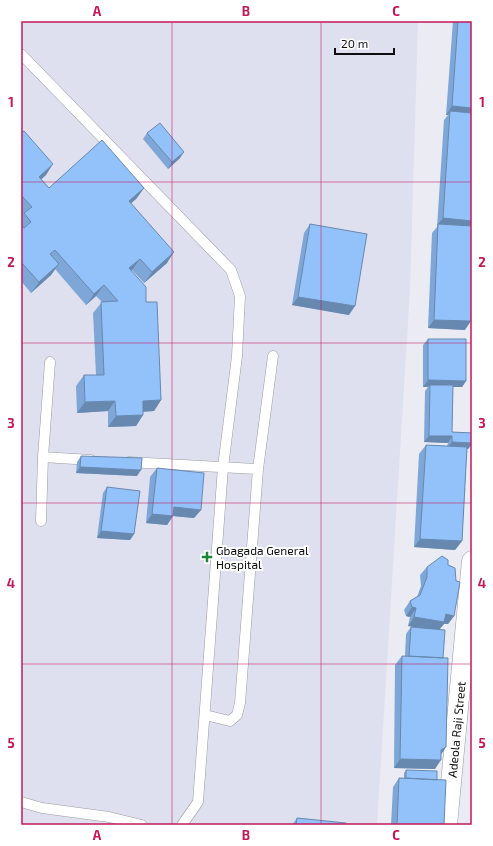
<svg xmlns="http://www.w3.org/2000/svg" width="493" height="846" viewBox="0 0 493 846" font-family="'Exo 2',sans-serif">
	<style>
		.built { fill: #dee0ef }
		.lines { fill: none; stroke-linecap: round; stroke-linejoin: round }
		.lane-casing { stroke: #9a9ba2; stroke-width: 11 }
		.street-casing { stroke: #9a9ba2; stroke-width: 21 }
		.lane { stroke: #fff; stroke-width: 10 }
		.street { stroke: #fff; stroke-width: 20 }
		.wall { fill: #7ea7d7 }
		.shaded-wall { fill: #6788af }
		.building { fill: #93c2fa; stroke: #6788af }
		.grid { fill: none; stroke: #c2185b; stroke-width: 1; stroke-opacity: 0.55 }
		.poi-dot { fill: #1f853a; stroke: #fff; stroke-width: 1.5 }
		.labels { text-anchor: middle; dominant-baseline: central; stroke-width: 4; stroke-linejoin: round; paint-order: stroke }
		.poi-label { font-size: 12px; fill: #0c0d0f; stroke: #fff; text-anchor: start }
		.street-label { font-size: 12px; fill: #0c0d0f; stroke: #fff }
		.neatline { fill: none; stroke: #c2185b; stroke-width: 1.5 }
		.grid-label { font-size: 13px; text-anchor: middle; font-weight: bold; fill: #c2185b }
	</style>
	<rect width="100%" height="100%" fill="#eaebf3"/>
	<path class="built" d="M21,21H418L410,289L377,825H21Z"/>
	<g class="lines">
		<g class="lane-casing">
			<path id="lane" d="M21,54L231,270L240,296L237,356L223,467L198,802L182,825
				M43,457L50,362
				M129,462L258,469
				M41,521L43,457L91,460
				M205,715L230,721L237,715L240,703L258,469L273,356
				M21,802L42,808L109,817L142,825"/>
		</g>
		<g class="street-casing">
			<g id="street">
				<path id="s1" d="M447,825L472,561"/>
			</g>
		</g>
		<use href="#lane" class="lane"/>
		<use href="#street" class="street"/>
	</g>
	<path class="wall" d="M453,21H472L465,330L428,328L432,233L437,227L444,120L448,115H446Z
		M21,133L46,175L41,179L49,188H144L136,199L131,203L167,263L144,283L132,270L131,271L146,302L161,400L154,411L143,412V415L136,426L108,427V411L77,413L76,386L84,375H96L93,313L102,302L96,296L86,305L55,269L51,275L31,293L21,281V217L22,216L21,215Z
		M147,133L180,158L168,169L143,139Z
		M310,224L349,315L292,305L304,233Z
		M428,339L466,381L462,387H453L452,432L472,433V444L468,449H467L462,541L455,550L414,547L419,454L426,445L447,446L448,443L424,442L425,391L428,387H423V345Z
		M81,456L137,476L76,473L77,462Z
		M157,468L201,510L194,518L173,516L167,525L146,523L150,477Z
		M107,487L134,534L130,540L97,538L103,493Z
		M427,567L454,616L448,624H444L439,630L443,658L446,747L441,754L435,769L394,768L395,665L402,656H405L406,634L411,627L421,628L408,626L410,617L406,616L404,610L410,601L417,597L421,586L420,575Z
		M406,770L437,780L444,825H391L393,787L399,778H404V773Z
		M297,818L346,825H292Z"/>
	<path class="shaded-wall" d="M452,106L472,108V117L450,111L448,115H446Z
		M184,152L180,158L168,169L172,162Z
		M53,164L46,175L32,188L39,177Z
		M144,188L136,199L121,212L129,201Z
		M443,218L472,221V230L438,224Z
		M174,252L167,263L144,283L152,272Z
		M140,259L132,270L122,279L129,268Z
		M59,264L51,275L31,293L39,282Z
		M104,285L96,296L86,305L94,294Z
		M298,297L355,306L349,315L292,305Z
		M434,320L471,321L465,330L428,328Z
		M428,380L466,381L462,387H430V385L428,387H423Z
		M161,400L154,411L135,412L143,401Z
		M115,401L108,411L77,413L85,402Z
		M143,415L136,426L108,427L116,416Z
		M429,436H452L448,443L424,442Z
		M452,442L472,443V444L468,449L447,448Z
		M80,467L141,470L137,476L76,473Z
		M174,507L201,510L194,518L173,516L167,525L146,523L152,514Z
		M101,531L134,534L130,540L97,538Z
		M420,539L462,541L455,550L414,547Z
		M412,607L416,608L410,617L406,616Z
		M446,614L454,616L448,624H444L438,631L408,626L414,617Z
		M446,747L440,756L441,750Z
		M400,759L441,760L435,769L394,768Z"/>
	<path class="building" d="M458,21H472V108L452,106Z
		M450,111L472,113V221L443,218Z
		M160,123L184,152L172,162L147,133Z
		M24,131L53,164L39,177L49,188L102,140L144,188L129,201L174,252L152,272L140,259L129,268L146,287V302H157L161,400L143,401V415L116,416L115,401L85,402L84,375H104L101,302L118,301L104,285L94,294L55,250L50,254L59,264L39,282L21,262V224L24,228L31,222L24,213L32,207L21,195V133Z
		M310,224L367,234L355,306L298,297Z
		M438,224L472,226V293L471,321L434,320Z
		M428,339H466V381L428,380Z
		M430,385H453L452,432L472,433V443L452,442V436H429Z
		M426,445L467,447L462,541L420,539Z
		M81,456L142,458L141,470L80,467Z
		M157,468L204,473L201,510L174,507L173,516L152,514Z
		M107,487L140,491L134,534L101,531Z
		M442,556L448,560V565L455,568L456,581L460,582L454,616L446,614L444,622L414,617L416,608L412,607L410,601L420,595L427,577V567Z
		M411,627L445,630L443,658L409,656Z
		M402,656L448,658L446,747L441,750V760L400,759Z
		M406,770L437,771V780L406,778Z
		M399,778L446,780L444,825H397Z
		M297,818L346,823V825H296Z"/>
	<path class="grid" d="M172,21V825M321,21V825M21,182H472M21,343H472M21,503H472M21,664H472"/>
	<path class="poi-dot" d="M205 551h4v4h4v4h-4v4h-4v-4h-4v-4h4z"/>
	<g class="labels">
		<g class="poi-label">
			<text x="216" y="550">Gbagada General<tspan x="216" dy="14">Hospital</tspan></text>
		</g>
		<g class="street-label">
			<text stroke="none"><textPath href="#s1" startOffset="96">Adeola Raji Street</textPath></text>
		</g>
	</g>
	<rect width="493" height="846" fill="none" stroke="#ffffff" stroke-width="44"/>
	<path d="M335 48v6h59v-6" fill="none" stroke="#0c0d0f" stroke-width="2"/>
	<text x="341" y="48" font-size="12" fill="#0c0d0f" stroke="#ffffff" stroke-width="3" paint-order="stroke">20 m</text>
	<rect x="22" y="22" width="449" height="802" class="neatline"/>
	<g class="grid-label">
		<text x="97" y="16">A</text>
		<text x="246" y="16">B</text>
		<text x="396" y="16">C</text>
		<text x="11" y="107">1</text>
		<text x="482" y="107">1</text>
		<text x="11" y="267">2</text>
		<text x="482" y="267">2</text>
		<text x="11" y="428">3</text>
		<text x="482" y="428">3</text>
		<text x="11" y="588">4</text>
		<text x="482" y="588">4</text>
		<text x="11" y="748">5</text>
		<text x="482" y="748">5</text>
		<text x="97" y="840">A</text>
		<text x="246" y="840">B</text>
		<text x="396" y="840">C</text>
	</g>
</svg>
